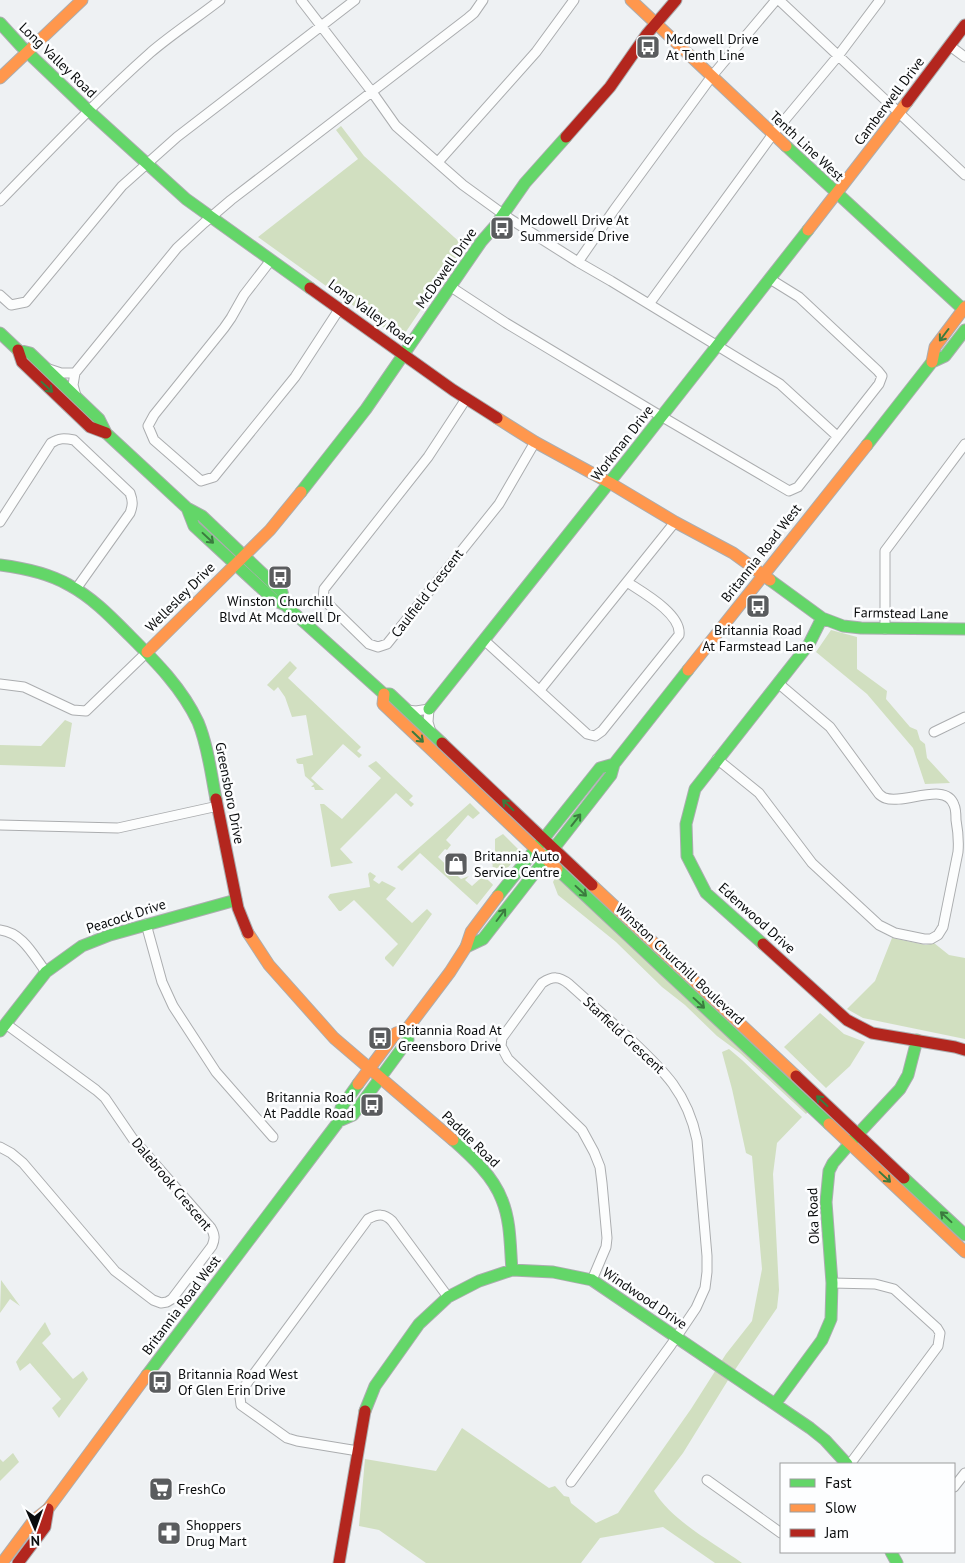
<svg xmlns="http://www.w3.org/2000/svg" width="965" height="1563" viewBox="0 0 965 1563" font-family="'PT Sans',sans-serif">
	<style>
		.green { fill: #d1dfc0 }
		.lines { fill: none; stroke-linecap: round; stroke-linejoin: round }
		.street-casing { stroke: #abadaf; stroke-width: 11 }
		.fast-casing { stroke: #abadaf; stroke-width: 13 }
		.slow-casing { stroke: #abadaf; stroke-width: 13 }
		.jam-casing { stroke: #abadaf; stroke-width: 13 }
		.street { stroke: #fcfdfd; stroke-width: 9 }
		.fast { stroke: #63d668; stroke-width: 11 }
		.slow { stroke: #ff974d; stroke-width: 11 }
		.jam { stroke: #b3261e; stroke-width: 11 }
		.oneway { stroke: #3b7b3f }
		.labels { text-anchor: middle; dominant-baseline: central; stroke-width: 5; stroke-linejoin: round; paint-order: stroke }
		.poi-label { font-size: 14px; fill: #0a0c0d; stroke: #fdfeff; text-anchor: start }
		.street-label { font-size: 14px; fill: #0a0c0d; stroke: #fdfeff }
	</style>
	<rect width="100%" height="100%" fill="#eef1f3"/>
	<path class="green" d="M341,126L364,156L464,246L403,336L397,337L258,237L358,159L336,130Z
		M831,630L857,637V669L887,691L886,699L910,727L917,730L920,740L925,744L927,758L950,783L925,784L913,748L867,694L816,652Z
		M290,661L297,668L288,678L361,747L357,751L362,755L359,758L343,744L311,778L324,790H315L314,787H311L314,784L305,776L303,764H299L297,763L296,759L313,755L306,715L292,717L285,697L278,687L274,691L267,685Z
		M65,720L72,723L65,767L0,765V745L41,746Z
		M376,761L413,796L409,800L414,804L411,807L396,793L340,849L353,863L331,867L320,804H324L342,819L381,778L368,766Z
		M470,803L480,813L473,819L468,815L446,840L451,845L447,850L445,849L438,857L461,879L469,876L465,880L472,886L482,877C486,878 491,882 493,885L477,905L420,853L402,871L397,867Z
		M503,834L519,850L520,853L501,876L493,872L492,856L495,855V839Z
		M370,872L376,876L373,880L379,884L382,881L396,888L386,899L412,923L427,909L432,914L393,967L385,959V957L398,944L354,900L341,911H339L328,897L330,894L370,887L368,874Z
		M555,878L560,880L808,1112L806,1114L740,1053L717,1036L685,1005L662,987L616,942L558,895L553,882Z
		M892,938L926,945L934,943L949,955L965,958V1039L863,1018L847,1009L875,981Z
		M820,1013L844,1034L865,1042L850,1066L826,1088L784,1047Z
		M729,1049L742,1060L802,1117L777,1143L773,1174L779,1290L777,1308L730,1377L683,1453L654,1491C673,1522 713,1542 742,1563H715L663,1527L600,1538L581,1563H426L379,1530L359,1526L365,1459L436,1471L462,1428L549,1488L555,1486L564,1496L569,1497L571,1503L596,1523L618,1513L691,1409L726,1354L752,1321L762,1269L752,1156L746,1153L732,1089L722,1052Z
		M1,1280L20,1306L10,1299L0,1313Z
		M45,1322L51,1334L42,1343L73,1379L83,1371L88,1379L59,1418L52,1408L61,1399L30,1363L20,1371L16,1362Z
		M13,1453L19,1462L0,1481V1459L3,1462Z"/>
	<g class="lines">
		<g class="street-casing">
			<path id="street" d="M301,0L372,92L396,126L463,185L510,219L578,262L611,281L780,384L837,436
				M779,0L965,175
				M950,46L965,57
				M438,162L536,52L574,0
				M0,201C49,151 97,100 150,53C172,34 197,18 220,0
				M271,260L244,295L231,318L224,328L154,415L148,426L154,440L201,481L214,477L295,377L340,308
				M578,262L614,210L712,76L776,0
				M451,287L506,323L654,412L789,491L798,487L879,384L882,376L878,371L799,297L770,279
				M0,295L11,305L26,302L122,186L177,137L355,0
				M649,304L773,134L838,56L880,0
				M49,369L61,373H75
				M76,396L73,385L75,373L177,248L204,223L231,200L468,18L474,13L483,0
				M466,399L428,457L324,589L323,599L369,644L378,647L387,644L499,504L535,442
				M0,522L51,443C59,438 64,438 74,440L130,493C133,501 133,505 130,513L76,589
				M885,629V551L965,444
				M484,640L587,734L595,736L602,731L679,635C682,614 642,592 627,582
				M0,684L24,687L73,710L86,711L147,652
				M540,690L675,522
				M407,710L416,711L429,709L428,722L431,732
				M934,732L965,717
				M717,759L759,793L812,863L879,925L895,933L924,939H931L938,935L943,927L958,852C959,841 958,831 956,820C956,815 956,809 954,805C946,781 904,805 885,798C884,798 880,795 879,794L830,727L778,683
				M0,825L118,828L218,806
				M146,924L162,982L173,1006L216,1072L273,1137
				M0,930C23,933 33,955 46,972
				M0,1147L11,1153L23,1163L115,1271L153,1300L161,1303L167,1302L172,1299L212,1246C215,1239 215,1235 211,1228L133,1139L105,1098L96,1090L6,1024
				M832,1283L875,1284L894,1289L937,1328L940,1333L938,1346L850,1464
				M358,1451L297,1441L287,1438L241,1405L240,1397L242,1390L368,1219C378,1214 384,1213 392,1221L448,1297
				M707,1480L781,1533
				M571,1482L671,1345L696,1308L705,1288L707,1272V1256L697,1140C687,1091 662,1069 627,1036C608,1019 588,1001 569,984C559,976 553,976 542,983L502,1038L501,1046L508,1059L582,1130L594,1152L600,1167L602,1183L607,1238L606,1247L592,1280
				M954,1487L965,1473"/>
		</g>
		<g class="fast-casing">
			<path id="fast" d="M0,23L21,46L89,111L186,199L310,288
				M786,146L965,311
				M0,333L18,350L30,353L99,419L106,433L187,508L202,516L282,592L285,605
				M867,445L932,362L945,356L965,330
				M301,492L366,409L481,242L495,226L525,183L566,137
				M187,508L194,526L274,600L285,605L384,694H390L442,743
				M0,565C24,568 48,573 69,585C93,598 111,617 130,636C156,662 182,688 198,722C208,746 211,774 216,799
				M770,580L822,618L843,626L861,628L965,629
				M429,709L632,454L808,230
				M557,869L829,1124
				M498,896L600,768L614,764
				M763,944L706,893L687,856L686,824L695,789L809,644L822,618
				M466,947L483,939L611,775L614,764L688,670
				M0,1031L46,972L82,946L110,935L236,900
				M339,1121L353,1115L408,1040L407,1029
				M453,1140C472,1157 493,1176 502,1200C511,1222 510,1247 512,1270
				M904,1178L965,1235
				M147,1375L339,1121L341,1108L358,1084
				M775,1404L822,1340L831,1319L832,1283L826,1202L829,1171L833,1163L858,1134L900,1089L908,1075L917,1040
				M365,1411L375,1386L419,1324L448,1297L479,1281L512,1270L553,1272L592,1280L810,1428L825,1440L847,1464
				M891,1552L897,1563"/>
		</g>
		<g class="slow-casing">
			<path id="slow" d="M631,0L786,146
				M0,78L82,0
				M808,230L907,102
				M932,362L935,347L965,307
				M497,418L535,442L610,483L675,522L733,553L770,580
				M147,652L270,530L301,492
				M688,670L867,445
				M384,694L383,704L557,869
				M592,885L796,1076
				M248,933L269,965L334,1038L453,1140
				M358,1084L396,1033L407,1029L450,972L466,947L471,932L498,896
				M829,1124L965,1252
				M2,1563L34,1520L48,1509L147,1375"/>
		</g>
		<g class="jam-casing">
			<path id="jam" d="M907,102L965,25
				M566,137L610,87L647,34L676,0
				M310,288L453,390L497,418
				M18,350L22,362L90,427L106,433
				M442,743L592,885
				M216,799L238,908L248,933
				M763,944L847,1020L872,1033L955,1047L965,1050
				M796,1076L904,1178
				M18,1563L45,1527L48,1509
				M339,1563L365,1411"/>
		</g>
		<use href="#street" class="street"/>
		<use href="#fast" class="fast"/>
		<use href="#slow" class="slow"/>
		<use href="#jam" class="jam"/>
	</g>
	<defs><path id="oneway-shaft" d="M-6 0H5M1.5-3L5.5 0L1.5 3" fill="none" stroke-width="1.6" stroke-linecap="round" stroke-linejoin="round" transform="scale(1.25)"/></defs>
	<g class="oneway">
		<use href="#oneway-shaft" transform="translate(944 335) rotate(127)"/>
		<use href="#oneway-shaft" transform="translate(47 387) rotate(43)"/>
		<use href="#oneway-shaft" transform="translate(208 538) rotate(43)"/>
		<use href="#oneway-shaft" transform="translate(418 737) rotate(44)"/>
		<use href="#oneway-shaft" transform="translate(508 805) rotate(-136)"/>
		<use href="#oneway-shaft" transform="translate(576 820) rotate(-52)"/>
		<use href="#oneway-shaft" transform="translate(581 891) rotate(43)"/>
		<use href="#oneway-shaft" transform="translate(501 915) rotate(-53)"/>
		<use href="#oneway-shaft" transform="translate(699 1003) rotate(43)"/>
		<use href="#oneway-shaft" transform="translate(822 1101) rotate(-137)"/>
		<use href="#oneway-shaft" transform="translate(885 1177) rotate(43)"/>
		<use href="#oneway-shaft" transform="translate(946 1217) rotate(-137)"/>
	</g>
	<defs>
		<g id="bus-square" transform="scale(1.25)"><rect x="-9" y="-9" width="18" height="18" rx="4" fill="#5a5c5e" stroke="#fdfeff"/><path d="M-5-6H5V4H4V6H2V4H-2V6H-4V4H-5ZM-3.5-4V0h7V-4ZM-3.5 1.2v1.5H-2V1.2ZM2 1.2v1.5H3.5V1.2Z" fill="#fff"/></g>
		<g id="shop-square" transform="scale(1.25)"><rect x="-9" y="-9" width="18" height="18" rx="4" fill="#5a5c5e" stroke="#fdfeff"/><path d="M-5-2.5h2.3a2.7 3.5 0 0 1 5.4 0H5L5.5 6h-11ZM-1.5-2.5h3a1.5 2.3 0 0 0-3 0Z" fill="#fff"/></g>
		<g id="supermarket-square" transform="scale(1.25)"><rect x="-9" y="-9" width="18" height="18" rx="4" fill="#5a5c5e" stroke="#fdfeff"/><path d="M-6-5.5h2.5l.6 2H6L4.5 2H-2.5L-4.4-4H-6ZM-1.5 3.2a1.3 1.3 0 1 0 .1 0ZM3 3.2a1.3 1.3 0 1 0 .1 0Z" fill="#fff"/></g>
		<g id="pharmacy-square" transform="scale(1.25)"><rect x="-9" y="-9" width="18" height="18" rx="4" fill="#5a5c5e" stroke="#fdfeff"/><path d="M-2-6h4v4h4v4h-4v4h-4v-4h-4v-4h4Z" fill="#fff"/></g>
	</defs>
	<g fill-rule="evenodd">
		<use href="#bus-square" x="648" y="47"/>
		<use href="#bus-square" x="502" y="228"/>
		<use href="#bus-square" x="280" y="577"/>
		<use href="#bus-square" x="758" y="606"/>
		<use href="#shop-square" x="456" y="864"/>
		<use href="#bus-square" x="380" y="1038"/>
		<use href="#bus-square" x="372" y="1105"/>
		<use href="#bus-square" x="160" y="1382"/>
		<use href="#supermarket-square" x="161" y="1489"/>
		<use href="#pharmacy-square" x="169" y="1533"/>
	</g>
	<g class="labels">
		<g class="poi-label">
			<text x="666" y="39">Mcdowell Drive<tspan x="666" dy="16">At Tenth Line</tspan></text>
			<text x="520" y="220">Mcdowell Drive At<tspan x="520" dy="16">Summerside Drive</tspan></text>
			<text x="280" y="601" text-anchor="middle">Winston Churchill<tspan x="280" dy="16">Blvd At Mcdowell Dr</tspan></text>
			<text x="758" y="630" text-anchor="middle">Britannia Road<tspan x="758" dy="16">At Farmstead Lane</tspan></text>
			<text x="474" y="856">Britannia Auto<tspan x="474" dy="16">Service Centre</tspan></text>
			<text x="398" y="1030">Britannia Road At<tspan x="398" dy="16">Greensboro Drive</tspan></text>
			<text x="354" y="1097" text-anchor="end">Britannia Road<tspan x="354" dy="16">At Paddle Road</tspan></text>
			<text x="178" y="1374">Britannia Road West<tspan x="178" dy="16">Of Glen Erin Drive</tspan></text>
			<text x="178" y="1489">FreshCo</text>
			<text x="186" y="1525">Shoppers<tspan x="186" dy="16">Drug Mart</tspan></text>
		</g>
		<g class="street-label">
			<text transform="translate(58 60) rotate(44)">Long Valley Road</text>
			<text transform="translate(889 101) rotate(-53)">Camberwell Drive</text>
			<text transform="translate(807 146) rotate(43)">Tenth Line West</text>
			<text transform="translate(446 268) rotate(-55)">McDowell Drive</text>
			<text transform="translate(371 312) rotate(36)">Long Valley Road</text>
			<text transform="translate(622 443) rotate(-52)">Workman Drive</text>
			<text transform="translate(761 553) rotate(-52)">Britannia Road West</text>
			<text transform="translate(427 593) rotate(-52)">Caulfield Crescent</text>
			<text transform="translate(180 597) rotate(-45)">Wellesley Drive</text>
			<text transform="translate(901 613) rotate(1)">Farmstead Lane</text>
			<text transform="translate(230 793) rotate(79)">Greensboro Drive</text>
			<text transform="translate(126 916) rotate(-18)">Peacock Drive</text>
			<text transform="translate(757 918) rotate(42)">Edenwood Drive</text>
			<text transform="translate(680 964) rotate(43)">Winston Churchill Boulevard</text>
			<text transform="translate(624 1035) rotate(43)">Starfield Crescent</text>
			<text transform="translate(471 1139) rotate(44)">Paddle Road</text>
			<text transform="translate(172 1184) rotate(50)">Dalebrook Crescent</text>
			<text transform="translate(813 1216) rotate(-92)">Oka Road</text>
			<text transform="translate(645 1298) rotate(34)">Windwood Drive</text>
			<text transform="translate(181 1305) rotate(-53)">Britannia Road West</text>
		</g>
	</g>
	<rect x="780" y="1463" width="175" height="90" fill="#fdfeff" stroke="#9c9d9e"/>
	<rect x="790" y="1479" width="25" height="8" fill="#63d668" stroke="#9c9d9e"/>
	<text x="825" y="1488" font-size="15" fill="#0a0c0d">Fast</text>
	<rect x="790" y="1504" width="25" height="8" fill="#ff974d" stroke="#9c9d9e"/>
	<text x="825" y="1513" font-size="15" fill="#0a0c0d">Slow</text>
	<rect x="790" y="1529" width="25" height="8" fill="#b3261e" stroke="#9c9d9e"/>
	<text x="825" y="1538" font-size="15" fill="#0a0c0d">Jam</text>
	<g transform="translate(35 1528) rotate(178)" stroke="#fdfeff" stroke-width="4" paint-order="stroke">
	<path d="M0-4L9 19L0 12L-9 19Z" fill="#0a0c0d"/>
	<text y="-8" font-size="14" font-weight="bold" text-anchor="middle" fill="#0a0c0d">N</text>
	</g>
</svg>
